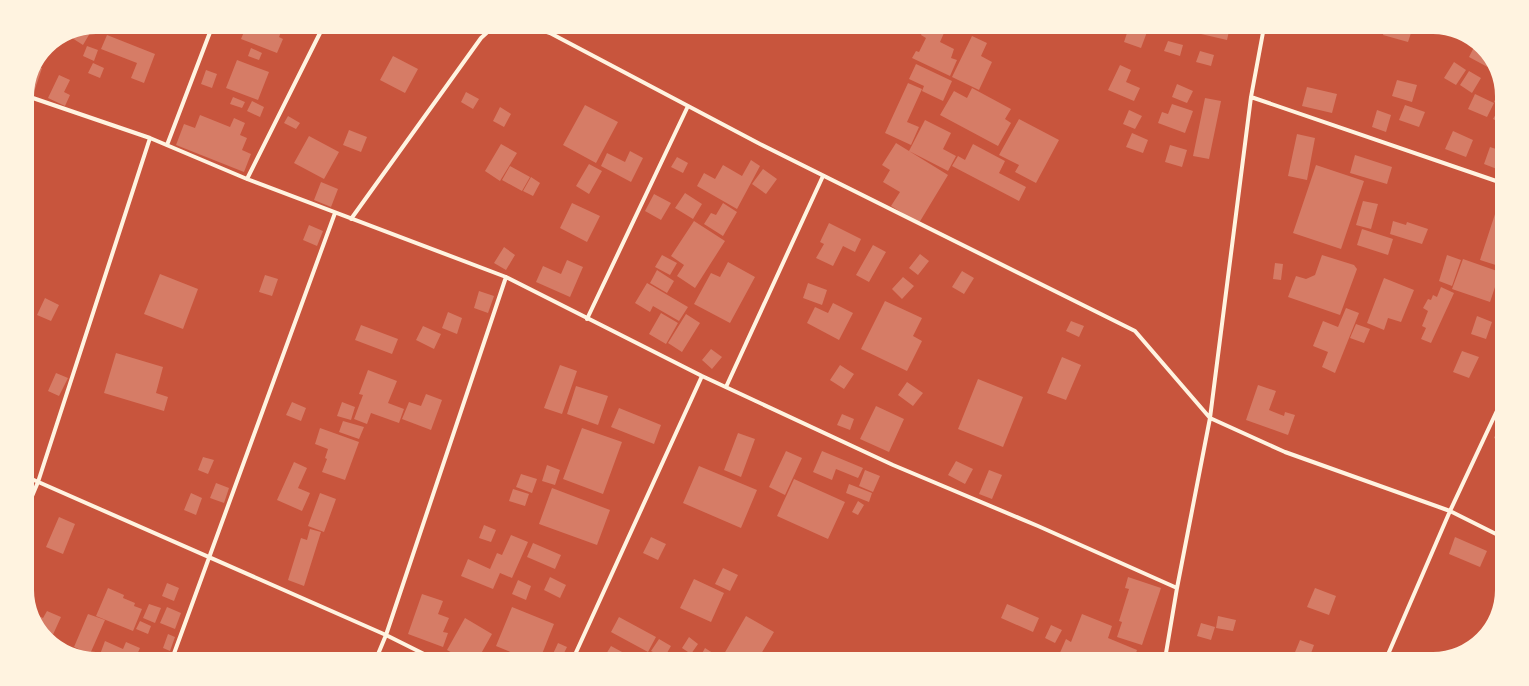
<svg xmlns="http://www.w3.org/2000/svg" width="1529" height="686" viewBox="0 0 1529 686" font-family="Signika,sans-serif">
	<style>
		.building { fill: #d67c66 }
		.lines { fill: none; stroke-linecap: round; stroke-linejoin: round }
		.minor { stroke: #fff3e0; stroke-width: 4 }
	</style>
	<rect width="100%" height="100%" fill="#c8553d"/>
	<path class="building" d="M96,27H107L103,33L93,28L83,45L72,38L76,31Z
		M246,27H283L279,37L283,39L277,53L241,39Z
		M924,27H930L944,33L940,42L954,49L951,58L957,60L950,76L912,58L916,51L919,52L926,38L921,35Z
		M1129,27L1147,32L1141,48L1124,42Z
		M1150,27H1173L1171,34Z
		M1203,27H1230L1227,40L1201,34Z
		M1385,27H1413L1408,42L1383,35Z
		M107,35L155,54L144,83L131,78L137,63L101,49Z
		M972,36L987,43L981,56L992,62L979,90L952,77Z
		M1168,41L1183,45L1180,56L1164,51Z
		M1475,45L1490,57L1495,71L1469,57Z
		M87,46L98,50L94,61L83,56Z
		M251,48L262,53L259,60L248,56Z
		M1200,51L1214,55L1211,66L1196,62Z
		M393,56L418,69L405,93L380,80Z
		M237,60L269,72L258,100L226,88Z
		M1454,62L1466,70L1456,85L1444,78Z
		M93,63L104,68L100,78L88,73Z
		M916,64L952,81L943,101L922,91L924,86L909,79Z
		M1120,65L1131,70L1126,82L1140,88L1134,101L1108,90Z
		M38,67L42,68L34,92L28,90Z
		M206,70L217,74L212,88L201,84Z
		M1469,71L1481,78L1472,93L1460,85Z
		M59,75L70,80L64,92L70,95L65,106L48,98Z
		M1397,80L1417,85L1412,102L1392,96Z
		M908,83L922,89L907,122L919,127L911,145L885,133Z
		M1177,84L1193,91L1187,103L1172,97Z
		M1307,87L1337,94L1332,113L1302,106Z
		M972,88L1011,109L1005,119L1011,123L998,146L940,115L954,91L967,98Z
		M1499,91L1502,93V106L1494,102Z
		M466,92L479,99L473,109L461,102Z
		M1475,94L1494,103L1487,117L1468,109Z
		M233,97L245,102L242,108L230,104Z
		M1205,98L1221,101L1209,159L1193,156Z
		M252,101L264,107L260,117L247,111Z
		M1172,104L1193,111L1185,133L1158,123L1162,112L1168,114Z
		M585,105L618,122L596,163L563,145Z
		M1405,105L1425,112L1419,127L1399,120Z
		M500,107L511,114L504,127L493,121Z
		M1500,107L1502,108V124L1493,119Z
		M1129,110L1142,116L1135,129L1123,124Z
		M1377,110L1391,115L1386,132L1372,127Z
		M200,115L230,127L234,118L245,123L240,135L247,138L242,150L251,154L244,172L176,145L184,124L195,128Z
		M288,116L300,123L296,129L284,123Z
		M1019,119L1059,140L1036,183L1015,172L1019,165L999,155Z
		M925,120L951,133L943,149L956,156L948,171L909,151Z
		M349,130L367,137L361,152L343,145Z
		M1453,131L1473,140L1466,157L1445,149Z
		M1132,133L1148,140L1143,153L1126,147Z
		M1297,134L1315,138L1307,180L1288,176Z
		M309,136L339,152L324,179L294,163Z
		M896,143L948,175L919,223L891,206L900,192L883,182L890,170L882,165Z
		M501,144L517,153L500,181L485,171Z
		M973,144L1005,161L999,173L1026,187L1019,201L952,166L958,156L965,160Z
		M1170,145L1187,150L1182,167L1165,162Z
		M1490,147L1502,151V171L1484,164Z
		M630,151L643,158L631,182L601,166L607,153L625,162Z
		M1355,155L1392,167L1387,184L1350,173Z
		M677,157L688,163L683,173L671,167Z
		M751,160L760,166L737,209L697,186L704,173L715,179L723,165L742,176Z
		M589,164L602,171L589,194L576,186Z
		M1316,165L1364,181L1341,249L1293,233Z
		M510,166L530,177L522,191L502,180Z
		M763,169L777,179L766,194L752,184Z
		M531,177L540,183L533,196L523,191Z
		M321,182L338,189L331,207L314,200Z
		M685,193L702,204L693,219L675,208Z
		M654,194L671,203L661,220L645,211Z
		M1363,201L1378,204L1371,229L1356,225Z
		M572,203L600,216L587,242L560,228Z
		M723,203L737,212L723,236L704,224L711,213L716,215Z
		M1497,208L1502,209V267L1480,260Z
		M694,221L725,241L695,288L677,276L684,265L671,256Z
		M1393,221L1406,225L1407,222L1428,229L1422,244L1390,234Z
		M829,223L861,239L855,252L843,246L833,266L816,258L824,244L820,242Z
		M309,225L323,231L317,246L303,240Z
		M1362,229L1393,239L1388,255L1357,245Z
		M873,245L886,252L869,282L856,275Z
		M504,247L515,255L506,270L494,263Z
		M920,254L929,261L918,275L909,268Z
		M662,255L677,263L670,275L655,267Z
		M1322,255L1354,265L1357,269L1340,315L1288,297L1296,276L1306,279L1315,275Z
		M1447,255L1461,260L1452,286L1439,281Z
		M1463,259L1500,272L1490,302L1452,289Z
		M567,260L583,267L570,297L536,282L543,266L561,274Z
		M728,262L755,277L730,323L694,304L711,273L720,277Z
		M1275,263L1283,264L1281,280L1273,279Z
		M657,270L674,281L667,293L650,283Z
		M962,271L974,278L964,294L952,287Z
		M160,274L198,289L183,329L144,314Z
		M265,275L278,279L272,296L259,292Z
		M903,277L914,286L902,299L892,289Z
		M1384,278L1414,290L1401,322L1388,318L1384,330L1367,323Z
		M647,283L688,307L679,321L653,306L650,312L635,303Z
		M808,283L827,290L822,305L803,298Z
		M1441,287L1454,293L1431,343L1421,339L1426,328L1422,326L1428,311L1423,308L1428,299L1431,300L1433,295L1437,297Z
		M479,291L494,296L488,313L474,308Z
		M45,298L59,305L51,321L37,315Z
		M885,301L922,318L913,336L922,341L907,371L861,349Z
		M833,303L853,313L839,340L807,323L815,307L828,313Z
		M1346,308L1359,313L1335,373L1322,367L1328,352L1313,346L1323,321L1338,327Z
		M448,312L462,318L457,334L442,328Z
		M661,313L678,323L666,344L649,334Z
		M686,314L700,323L682,352L668,343Z
		M1477,316L1492,322L1486,339L1471,334Z
		M1071,321L1084,326L1079,337L1066,331Z
		M1356,324L1370,329L1364,343L1350,338Z
		M361,325L398,339L392,354L355,340Z
		M423,326L441,334L434,349L416,340Z
		M711,349L722,357L712,369L702,360Z
		M1462,351L1479,357L1469,378L1453,372Z
		M116,353L163,367L156,393L168,397L164,411L104,393Z
		M1062,357L1081,365L1066,400L1047,393Z
		M560,365L577,371L562,414L544,408Z
		M840,365L854,374L844,389L830,380Z
		M368,370L397,381L388,403L404,409L399,423L371,413L367,424L354,419L363,395L359,394Z
		M56,373L68,378L59,396L48,391Z
		M978,379L1023,397L1003,447L958,429Z
		M907,382L923,393L913,406L898,395Z
		M1258,385L1276,391L1269,410L1284,416L1285,412L1295,415L1288,435L1246,420Z
		M576,386L608,396L598,425L567,414Z
		M426,394L442,400L431,430L402,419L409,402L421,406Z
		M292,402L306,408L301,421L286,415Z
		M342,402L355,407L351,420L337,416Z
		M876,406L904,419L889,452L860,439Z
		M619,408L661,425L654,444L611,427Z
		M842,414L854,419L850,430L837,425Z
		M343,421L364,427L359,439L339,432Z
		M1501,422L1502,423V442L1494,438Z
		M320,428L359,442L345,480L322,472L327,459L325,458L328,449L315,444Z
		M582,428L622,442L603,494L563,479Z
		M738,433L755,439L741,477L724,470Z
		M786,451L802,458L785,495L769,487Z
		M822,451L863,468L858,478L836,469L832,480L813,472Z
		M203,457L214,460L208,474L198,470Z
		M956,461L973,469L965,484L948,475Z
		M294,462L307,468L298,488L310,493L302,511L277,500Z
		M547,465L560,470L555,485L542,481Z
		M699,466L757,490L741,528L683,503Z
		M865,470L880,476L873,492L859,486Z
		M989,470L1002,475L992,499L979,494Z
		M521,474L537,479L532,493L516,487Z
		M794,479L845,502L828,539L777,516Z
		M216,483L229,488L224,503L210,498Z
		M849,484L872,493L869,502L846,493Z
		M552,488L610,510L597,545L539,524Z
		M513,489L529,494L525,506L509,501Z
		M191,493L202,498L196,515L184,510Z
		M320,493L336,499L324,532L308,526Z
		M858,501L864,505L858,515L852,512Z
		M59,517L75,524L63,554L46,547Z
		M484,525L496,530L491,542L479,538Z
		M310,529L321,532L304,586L288,580L301,538L307,540Z
		M511,535L528,542L512,578L500,573L493,589L461,576L468,559L490,569L497,553L502,555Z
		M651,537L666,544L658,560L643,553Z
		M1455,537L1487,551L1480,567L1449,554Z
		M533,543L561,555L555,569L527,557Z
		M723,568L738,575L730,591L715,584Z
		M550,577L566,585L560,598L544,590Z
		M1128,577L1161,588L1142,645L1117,637L1122,622L1119,621L1129,589L1125,588Z
		M694,579L724,593L711,622L680,608Z
		M518,580L531,586L526,600L512,594Z
		M167,583L179,588L174,601L162,596Z
		M108,588L124,595L123,598L135,603L134,606L142,609L133,631L96,616Z
		M1315,588L1336,596L1329,615L1307,607Z
		M422,594L443,601L438,614L449,618L443,632L448,633L443,647L408,634Z
		M149,604L161,608L155,623L143,618Z
		M1007,604L1039,618L1033,632L1001,618Z
		M167,607L181,613L175,629L160,623Z
		M512,607L554,624L540,659H528L496,646Z
		M47,611L61,617L51,639L39,629L34,614L43,618Z
		M88,614L105,620L90,654L74,647Z
		M1082,614L1112,626L1108,638L1137,650L1134,659H1066V658L1059,655L1066,639L1071,642Z
		M746,616L774,632L758,659H733L724,654Z
		M1218,616L1236,620L1233,631L1216,628Z
		M619,617L656,637L648,652L611,632Z
		M465,618L492,634L478,659H463L447,650Z
		M140,621L151,626L148,634L136,629Z
		M1201,623L1215,627L1211,640L1197,636Z
		M1051,625L1062,630L1055,643L1045,638Z
		M168,634L175,637L170,651L163,648Z
		M689,637L698,644L691,654L682,648Z
		M659,639L671,646L664,658L651,651Z
		M1300,640L1314,645L1309,659H1297L1293,657Z
		M105,641L123,649L126,642L140,648L135,659H104L99,657Z
		M558,643L567,647L561,659L552,656Z
		M611,646L635,659H603Z
		M705,648L716,655L713,659H699Z
		M74,650L93,658L72,654Z
		M684,652L696,659H680Z"/>
	<g class="lines">
		<path class="minor" d="M532,27L550,33L760,144L1135,331L1210,418L1285,452L1450,511L1502,537
			M27,96L150,138L247,179L506,277L702,376L893,465L1038,526L1177,588
			M1251,97L1502,183
			M167,145L212,27
			M247,179L323,27
			M351,219L481,38L493,27
			M587,319L688,106
			M726,387L823,176
			M27,477L386,635L434,659
			M27,508L38,482L150,138
			M172,659L335,213
			M376,659L386,635L506,277
			M573,659L702,376
			M1165,659L1177,588L1210,418L1251,97L1264,27
			M1386,659L1450,511L1502,400"/>
	</g>
	<path d="M0 0H1529V686H0ZM96 34H1433A62 62 0 0 1 1495 96V590A62 62 0 0 1 1433 652H96A62 62 0 0 1 34 590V96A62 62 0 0 1 96 34Z" fill="#fff3e0" fill-rule="evenodd"/>
</svg>
